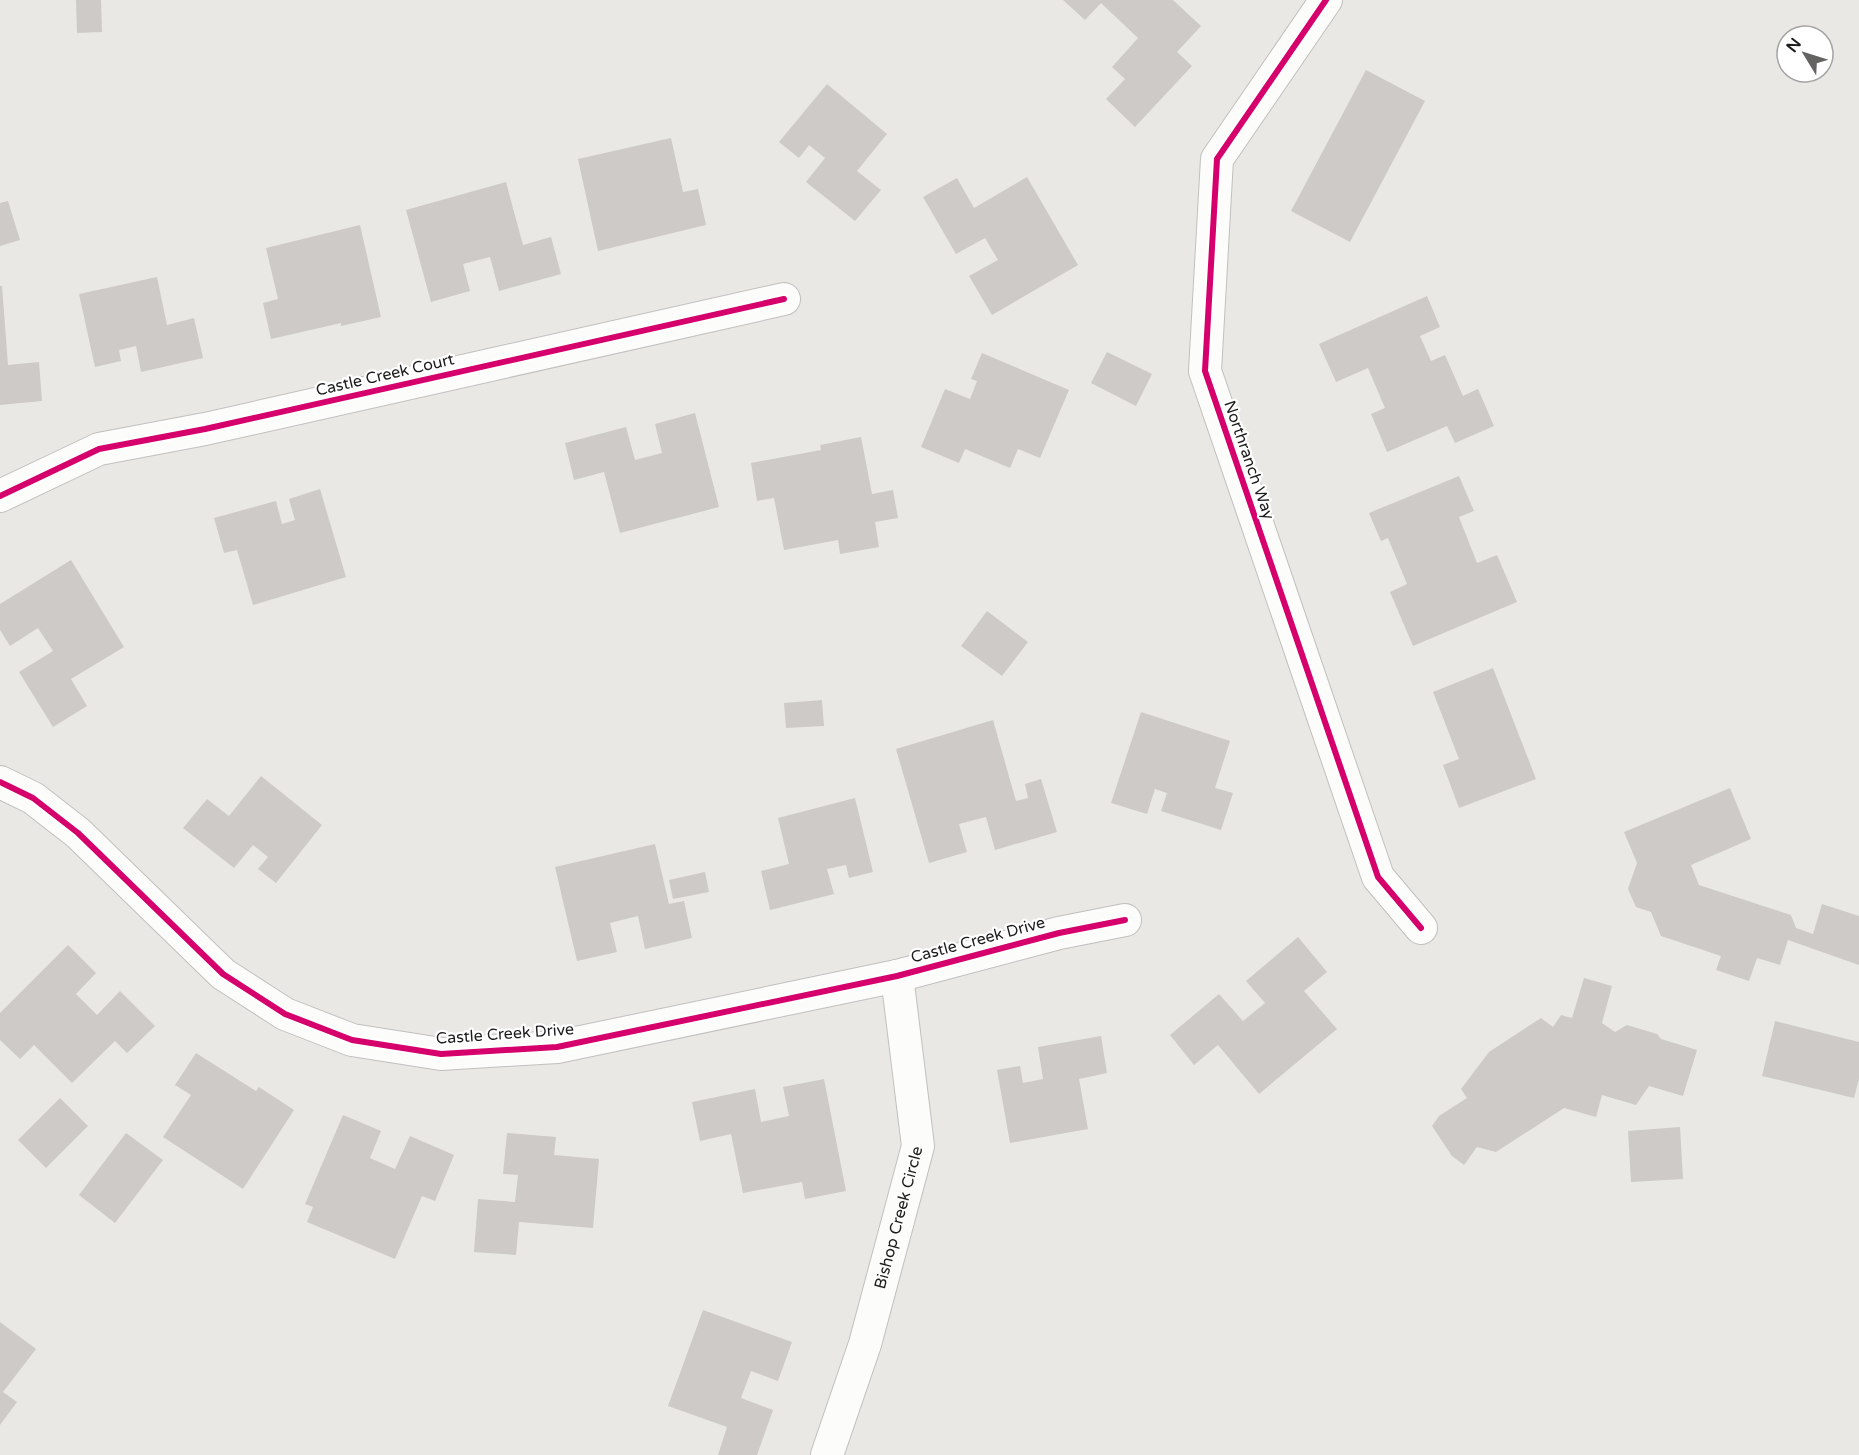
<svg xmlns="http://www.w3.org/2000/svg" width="1859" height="1455" viewBox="0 0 1859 1455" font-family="'Varela Round',sans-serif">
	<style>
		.building { fill: #cdcac8 }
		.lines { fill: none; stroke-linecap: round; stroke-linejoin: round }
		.minor-casing { stroke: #c1c0bf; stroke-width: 34 }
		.minor { stroke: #fcfcfb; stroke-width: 32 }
		.cycleway-casing { stroke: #fff; stroke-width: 10 }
		.cycleway { stroke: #d6006c; stroke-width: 6 }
		.labels { text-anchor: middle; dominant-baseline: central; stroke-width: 4.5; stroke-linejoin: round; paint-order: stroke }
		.street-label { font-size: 16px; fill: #1c1c1c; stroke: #fff }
	</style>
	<rect width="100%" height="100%" fill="#eae8e5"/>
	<path class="building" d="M76,0H101L102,32L77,33Z
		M1063,0H1173L1201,26L1177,52L1192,66L1135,127L1106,99L1125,79L1112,67L1138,38L1101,3L1085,20Z
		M1366,70L1425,101L1350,242L1291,211Z
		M827,84L887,134L857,171L881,190L855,221L806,182L825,158L809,145L799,158L779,142Z
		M671,138L683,192L698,189L706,225L598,251L578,159Z
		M1027,177L1078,265L992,315L969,276L998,260L985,238L956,254L923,197L957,178L974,208Z
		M506,182L523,245L551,237L561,274L499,291L490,257L463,264L470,291L431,302L406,210Z
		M8,201L20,240L0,246V203Z
		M360,225L381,317L341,326V323L271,339L263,303L278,299L266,248Z
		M157,277L167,325L194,318L203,358L141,372L136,346L119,350L121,361L95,367L79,294Z
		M0,286H2L8,365L39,362L42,401L0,405Z
		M1427,296L1440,327L1420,336L1431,361L1445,355L1463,396L1478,389L1494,426L1455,443L1447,426L1387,452L1371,414L1385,408L1368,368L1336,382L1319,344Z
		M1107,352L1152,374L1136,406L1091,383Z
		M982,353L1069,390L1040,458L1018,449L1010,468L965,449L959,463L921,447L945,389L970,399L977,381L971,379Z
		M695,413L719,507L620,533L604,472L574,480L565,443L626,427L635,460L662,453L655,424Z
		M861,437L872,494L893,490L898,518L875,522L879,547L840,554L838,540L784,550L774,498L757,501L751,463L821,450L820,445Z
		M1459,476L1474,511L1459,517L1477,563L1497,555L1517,602L1413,646L1390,592L1407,584L1388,538L1381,541L1369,513Z
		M320,489L346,577L253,605L237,550L224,553L214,518L276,501L282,524L295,520L289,499Z
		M71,560L124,647L71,679L87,706L53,727L19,672L53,651L38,628L10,646L0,630V604Z
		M987,611L1028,642L1002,676L961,646Z
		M1493,668L1536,779L1459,808L1443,765L1459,759L1433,692Z
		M822,700L824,726L786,728L784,703Z
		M1141,712L1230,741L1215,788L1233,793L1221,830L1161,811L1167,793L1155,789L1147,814L1111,803Z
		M993,720L1016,801L1028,798L1025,784L1041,779L1057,832L995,850L986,817L959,824L967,852L929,863L896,749Z
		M261,776L322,825L276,883L258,869L268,857L253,845L234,868L183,828L207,799L229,816Z
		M1730,788L1751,839L1691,865L1699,885L1791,915L1796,928L1813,934L1822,904L1859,916V965L1788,940L1780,965L1757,958L1749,981L1716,970L1721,956L1661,936L1651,912L1636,907L1628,889L1637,863L1624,832Z
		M855,798L873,872L849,878L846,865L827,869L834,894L770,910L761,871L789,864L778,818Z
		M655,844L669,904L684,901L692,938L645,949L638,916L610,923L617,952L577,961L555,867Z
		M705,872L709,892L673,899L669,880Z
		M1298,937L1327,972L1304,991L1337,1029L1259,1094L1218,1045L1194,1065L1170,1035L1219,994L1243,1021L1265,1003L1246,981Z
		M68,945L96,973L76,994L97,1015L120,991L155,1026L127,1053L115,1041L72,1083L34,1045L20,1059L0,1040V1013Z
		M1584,978L1612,986L1602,1023L1615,1032L1627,1025L1657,1034L1661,1039L1697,1050L1683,1096L1649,1086L1636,1105L1602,1095L1596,1117L1564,1108L1496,1152L1477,1147L1464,1165L1452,1156L1432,1126L1439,1116L1467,1098L1461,1089L1489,1052L1541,1018L1553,1027L1561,1015L1572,1018Z
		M1775,1021L1859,1042V1079L1854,1098L1762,1076Z
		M1101,1036L1107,1073L1079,1079L1088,1129L1010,1143L997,1070L1020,1066L1023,1083L1043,1079L1038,1047Z
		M196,1053L256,1091L259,1087L294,1110L243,1189L163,1137L191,1095L175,1085Z
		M824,1079L846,1191L805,1199L802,1182L743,1193L731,1134L700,1141L692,1102L755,1089L761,1122L789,1116L783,1087Z
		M60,1098L88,1126L46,1168L18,1140Z
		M343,1115L381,1131L370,1158L395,1169L410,1136L454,1155L435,1201L422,1196L395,1259L307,1222L313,1207L305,1204Z
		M1680,1127L1683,1179L1631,1182L1628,1131Z
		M126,1133L163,1160L115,1223L79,1195Z
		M507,1133L556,1137L554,1155L599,1159L593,1228L519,1222L516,1255L474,1252L478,1199L515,1202L518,1175L503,1174Z
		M703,1310L792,1342L778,1381L751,1371L741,1398L773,1410L757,1455H718L727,1427L668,1406Z
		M0,1322L36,1349L3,1392L17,1402L0,1425Z"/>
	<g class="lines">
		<g class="minor-casing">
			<g id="minor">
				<path d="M1326,0L1217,159L1205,371L1378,877L1421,928"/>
				<path d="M0,496L99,449L205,429L784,299"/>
				<path d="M0,782L33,798L78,833L223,974L285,1014L352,1040L441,1054L557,1047L897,976L1059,933L1125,920"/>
				<path id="s1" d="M827,1455L865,1344L918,1146L897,976"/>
			</g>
		</g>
		<use href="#minor" class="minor"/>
		<g class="cycleway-casing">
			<path id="cycleway" d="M1326,0L1217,159L1205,371L1378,877L1421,928
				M0,496L99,449L205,429L784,299
				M0,782L33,798L78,833L223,974L285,1014L352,1040L441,1054L557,1047L897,976L1059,933L1125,920"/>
		</g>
		<use href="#cycleway" class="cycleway"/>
	</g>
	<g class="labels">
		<g class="street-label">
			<text transform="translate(385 375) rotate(-13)">Castle Creek Court</text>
			<text transform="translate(1249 460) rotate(71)">Northranch Way</text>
			<text transform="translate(978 940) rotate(-15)">Castle Creek Drive</text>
			<text transform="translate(505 1034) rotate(-4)">Castle Creek Drive</text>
			<text stroke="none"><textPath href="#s1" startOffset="248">Bishop Creek Circle</textPath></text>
		</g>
	</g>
	<g transform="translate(1805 54) rotate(308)"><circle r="28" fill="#ffffff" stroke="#a4a4a4" stroke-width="1.5"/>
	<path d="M0-4.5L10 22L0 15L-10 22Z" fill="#646362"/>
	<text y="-9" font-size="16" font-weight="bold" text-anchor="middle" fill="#1c1c1c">N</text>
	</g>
</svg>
